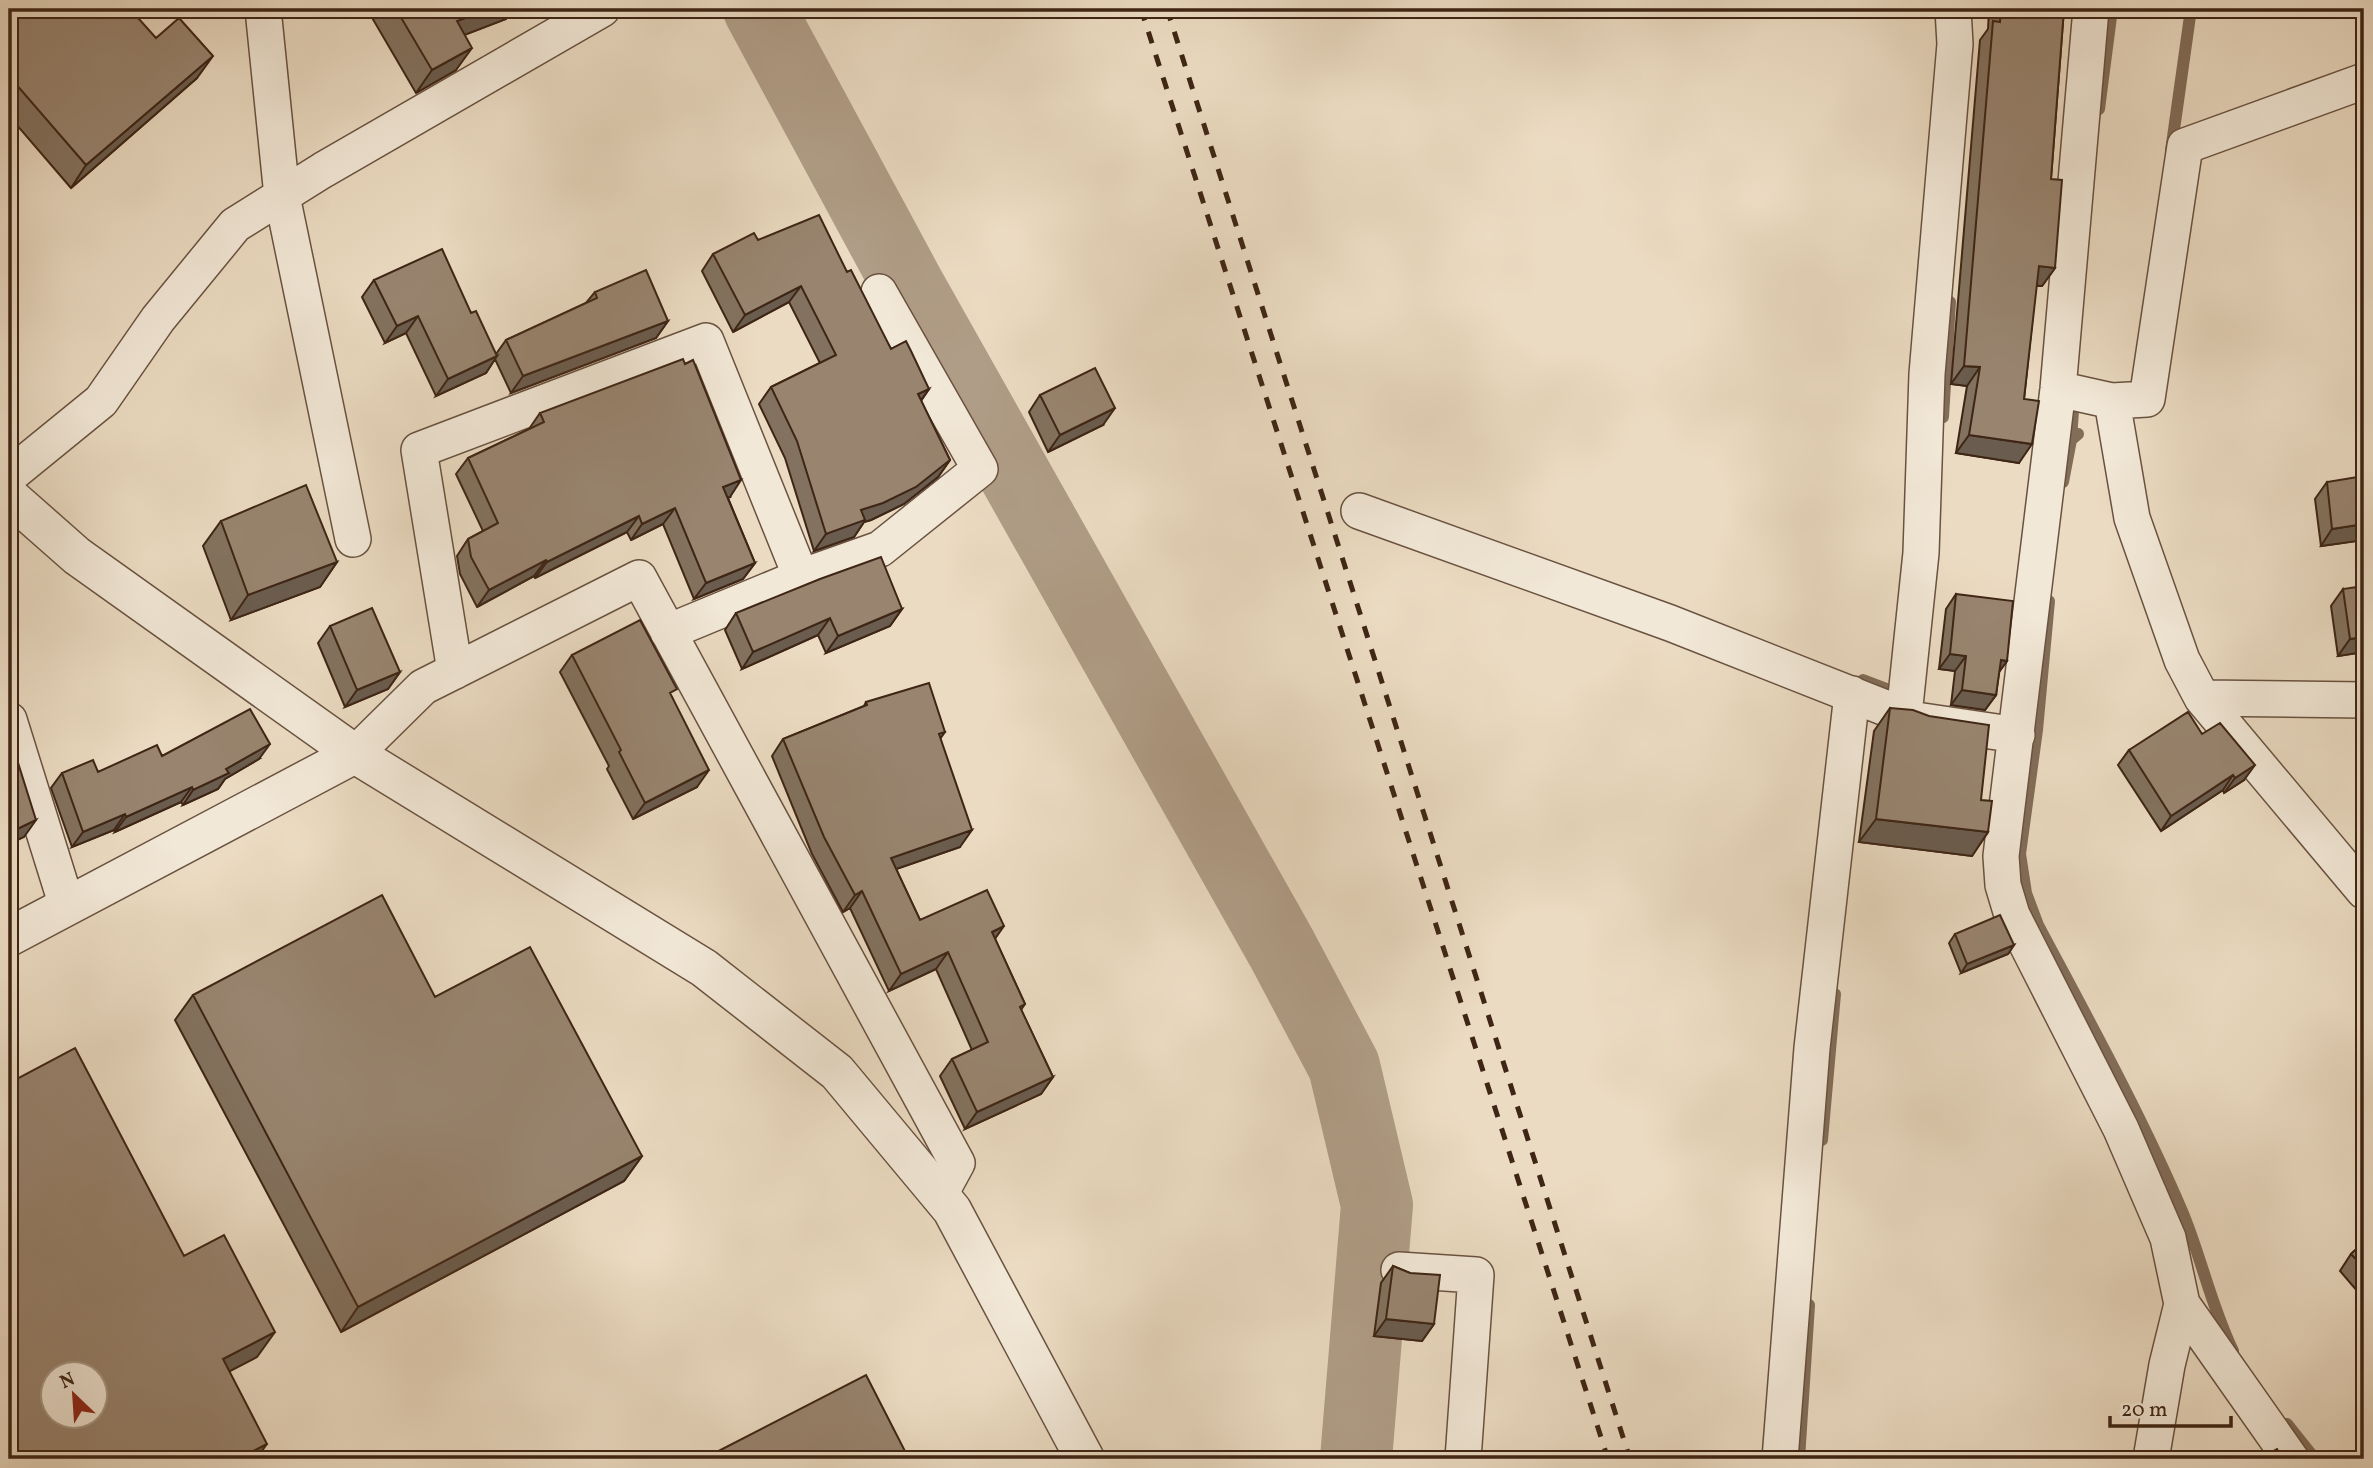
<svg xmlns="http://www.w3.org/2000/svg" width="2373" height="1468" viewBox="0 0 2373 1468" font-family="Vollkorn,serif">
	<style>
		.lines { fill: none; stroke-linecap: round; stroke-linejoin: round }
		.stream { stroke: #826d59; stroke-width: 12 }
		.river { stroke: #b09d87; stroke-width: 72 }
		.minor-casing { stroke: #695240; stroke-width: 38 }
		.tertiary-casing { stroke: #695240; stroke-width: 41 }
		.minor { stroke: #f2e8d7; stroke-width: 35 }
		.tertiary { stroke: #f2e8d7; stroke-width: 38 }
		.rail { stroke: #3e2515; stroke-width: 5; stroke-dasharray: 12 12; stroke-linecap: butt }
		.wall { fill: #83725f; stroke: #3e2515; stroke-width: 2 }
		.shaded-wall { fill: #6a5c4e; stroke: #3e2515; stroke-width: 2 }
		.building { fill: #98846f; stroke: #3e2515; stroke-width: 2; fill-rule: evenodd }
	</style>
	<rect width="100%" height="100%" fill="#ebdbc2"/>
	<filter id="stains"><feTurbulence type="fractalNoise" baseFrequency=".00286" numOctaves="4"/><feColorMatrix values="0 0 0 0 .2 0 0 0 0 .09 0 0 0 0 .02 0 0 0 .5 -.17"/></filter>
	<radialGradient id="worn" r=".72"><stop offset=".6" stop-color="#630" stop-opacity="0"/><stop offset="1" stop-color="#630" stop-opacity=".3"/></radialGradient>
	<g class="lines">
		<path class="stream" d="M2099,109L2112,9
			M2171,151L2191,9
			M1943,417L1950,302
			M2071,440L2074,396
			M2063,482L2071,440L2078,434
			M2049,601L2037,730L2020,854L2026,893L2038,925C2088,1019 2140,1113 2182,1211C2201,1256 2211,1306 2233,1351
			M1863,687V680L1892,691
			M1822,1140L1835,994
			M2287,1424L2315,1459
			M1799,1459L1809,1305"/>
		<path class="river" d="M759,9L908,285L1282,949L1344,1066L1377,1205L1356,1459"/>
		<g class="minor-casing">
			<path id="minor" d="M263,9L282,196L353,539
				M2091,9L2058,389L2001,856L2003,885L2012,915L2121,1129L2168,1238L2182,1304L2167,1365L2151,1459
				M2058,389L2112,401L2132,518L2182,660L2202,698L2364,891
				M2112,401L2147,399L2185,146L2364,81
				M9,476L101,401L158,319L235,225L323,170L602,9
				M1359,511L1670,623L1916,720L2017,735
				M801,577L880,549L980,469L879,292
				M455,671L419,450L706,341L801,577L668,632
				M2202,698L2364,700
				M1904,715L1921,553L1927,374L1955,44L1953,9
				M9,720L67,906
				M355,754L423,687L639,578L957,1163L939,1196
				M1399,1270L1476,1275L1463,1459
				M2182,1304L2291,1459
				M1780,1459L1812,1048L1852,694"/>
		</g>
		<g class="tertiary-casing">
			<path id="tertiary" d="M9,496L77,556L355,754L704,968L837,1072L952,1210L1085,1459
				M9,937L355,754"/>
		</g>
		<use href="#minor" class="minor"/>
		<use href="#tertiary" class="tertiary"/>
		<path class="rail" d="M1141,9L1608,1459
			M1167,9L1630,1459"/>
	</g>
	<path class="wall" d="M367,9H514L506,19L464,35L456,70L416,93Z
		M1989,9H2064L2051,179L2055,268L2042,286H2036L2024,399L2019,463L1956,453L1967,386L1951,384L1980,40L1988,29Z
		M9,27L156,38L197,78L71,188L9,116Z
		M758,240L847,272L891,349L929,389L921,401L950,460L938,477L904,504L871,520L864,522L854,537L814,551L785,458L759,404L771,387L820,363L789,302L733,332L702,271L713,254Z
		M374,280L471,313L496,354L506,340L586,303L595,292L668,321L656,338L511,393L495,359L486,373L436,396L406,333L385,343L362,297Z
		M1040,395L1103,425L1048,452L1029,412Z
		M540,413L730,497L728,498L755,563L743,579L694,599L663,524L631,540L627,532L535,578L534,576L477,607L460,574L457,556L468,539L483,531L456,474L468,458L529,429Z
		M2327,482L2364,540L2321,546L2315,499Z
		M221,521L337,562L320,587L231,620L203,546Z
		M2343,589L2364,652L2338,656L2331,606Z
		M1956,594L2007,661L1999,672L1996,695L1985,710L1951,705L1955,671L1939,669L1946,609Z
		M902,609L890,626L826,653L818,635L742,669L725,630L736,613Z
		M330,626L400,672L388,689L345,707L318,643Z
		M572,655L672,697L697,787L633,819L607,769L609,766L560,672Z
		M866,702L945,732L940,739L960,847L896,869L920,920L995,939L1025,1004L1021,1010L1053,1077L1041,1094L965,1129L940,1076L952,1059L972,1050L936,969L889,991L850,908L843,912L812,854L772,756L783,739L864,706Z
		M1890,708L1981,800L1988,832L1972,856L1859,842L1874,731Z
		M2202,734L2244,780L2224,793L2223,790L2161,831L2118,765L2129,750Z
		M162,756L259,759L225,779L218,789L183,805L181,802L115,832L114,830L72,847L51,788L62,773L98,772Z
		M1955,934L2014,945L2008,954L1961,973L1949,943Z
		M193,995L435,997L642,1156L624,1181L341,1332L175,1020Z
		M2364,1059V1073L2360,1065Z
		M2364,1242V1299L2340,1271L2351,1254Z
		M1393,1266L1410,1273L1434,1324L1422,1341L1374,1336L1381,1283Z"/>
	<path class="shaded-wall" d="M490,9H514L506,19L441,44L457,21Z
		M472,48L456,70L416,93L432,70Z
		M213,56L197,78L71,188L86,165Z
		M2039,266L2055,268L2042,286L2026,285Z
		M801,286L789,302L733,332L745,315Z
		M418,316L406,333L385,343L397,326Z
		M668,321L656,338L511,393L523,376Z
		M497,356L486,373L436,396L448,379Z
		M1964,366L1980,367L1967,386L1951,384Z
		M929,389L917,406L918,394Z
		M1115,408L1103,425L1048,452L1060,435Z
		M1969,435L2032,444L2019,463L1956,453Z
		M950,460L938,477L904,504L871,520L864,522L854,537L814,551L826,534L861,510Z
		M741,480L730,497L712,504L723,487Z
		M675,508L663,524L631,540L642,524Z
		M639,516L627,532L535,578L547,562Z
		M2364,524V540L2321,546L2332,529Z
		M546,560L534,576L477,607L489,590Z
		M337,562L320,587L231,620L248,595Z
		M755,563L743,579L694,599L706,583Z
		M902,609L890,626L826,653L838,636Z
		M830,618L818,635L742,669L753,652Z
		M2364,637V652L2338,656L2350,639Z
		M1950,654L1966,656L1955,671L1939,669Z
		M2001,660L2007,661L1996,676Z
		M400,672L388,689L345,707L357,690Z
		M1962,690L1996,695L1985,710L1951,705Z
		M270,744L259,759L225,779L218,789L183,805L193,790L226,769Z
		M2255,765L2244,780L2224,793L2235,778Z
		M709,770L697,787L633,819L645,803Z
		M2233,775L2223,790L2161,831L2171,816Z
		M192,787L181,802L115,832L126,817Z
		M125,814L114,830L72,847L83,832Z
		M1876,819L1988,832L1972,856L1859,842Z
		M36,820L24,837L9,844V833Z
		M972,830L960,847L879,875L891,858Z
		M862,891L850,908L843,912L855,895Z
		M1004,926L992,943V932Z
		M2014,945L2008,954L1961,973L1967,964Z
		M948,952L936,969L889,991L901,974Z
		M1053,1077L1041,1094L965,1129L977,1112Z
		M642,1156L624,1181L341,1332L358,1307Z
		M1386,1319L1434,1324L1422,1341L1374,1336Z
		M275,1332L257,1357L205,1384L223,1359Z
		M267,1444L256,1459H237Z"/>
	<path class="building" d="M29,9H130L156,38L179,18L213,56L86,165L15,83L9,89V27Z
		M396,9H490L457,21L472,48L432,70Z
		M2001,9H2064L2051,179L2062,180L2055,268L2039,266L2024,399L2039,401L2032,444L1969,435L1980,367L1964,366L1993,21L2000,22Z
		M819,215L847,272L851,270L891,349L906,341L911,351L929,389L918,394L950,460L916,487L883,503L861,510L865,520L826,534L797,441L771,387L836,355L801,286L745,315L713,254L754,233L758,240Z
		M442,249L471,313L476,311L497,356L448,379L418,316L397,326L374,280Z
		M646,270L668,321L523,376L506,340L597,298L595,292Z
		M683,359L685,364L693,360L741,480L723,487L755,563L706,583L675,508L642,524L639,516L547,562L546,560L489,590L471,557L468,539L498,523L468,458L544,422L540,413Z
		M1095,368L1115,408L1060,435L1040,395Z
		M2364,476V524L2332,529L2327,482Z
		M306,485L337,562L248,595L221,521Z
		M881,557L902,609L838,636L830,618L753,652L736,613L820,579Z
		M2364,586V637L2350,639L2343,589Z
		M1956,594L2013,601L2007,661L2001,660L1996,695L1962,690L1966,656L1950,654Z
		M372,608L400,672L357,690L330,626Z
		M640,620L677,689L670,693L709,770L645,803L619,752L621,750L572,655Z
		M929,683L945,732L939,734L972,830L891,858L920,920L987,890L1004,926L992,932L1025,1004L1020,1007L1053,1077L977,1112L952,1059L988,1042L948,952L901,974L862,891L855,895L824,837L783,739L867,705L866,702Z
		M1890,708L1913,710L1929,716L1989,725L1981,800L1992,801L1988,832L1876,819Z
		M250,709L270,744L226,769L229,773L193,790L192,787L126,817L125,814L83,832L62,773L93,760L98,772L157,745L162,756Z
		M2188,712L2202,734L2220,723L2255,765L2235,778L2233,775L2171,816L2129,750Z
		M9,738L14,750L36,820L9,833Z
		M382,895L435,997L530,947L642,1156L358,1307L193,995Z
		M2000,915L2014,945L1967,964L1955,934Z
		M75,1048L184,1256L224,1235L275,1332L223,1359L267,1444L237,1459H9V1083ZM52,1374H94V1416H52Z
		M2364,1242V1268L2351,1254Z
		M1393,1266L1410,1273L1440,1275L1434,1324L1386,1319Z
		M866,1375L909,1459H703Z
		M2277,1449L2283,1459H2259Z"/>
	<rect width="2373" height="1468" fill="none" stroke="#ebdbc2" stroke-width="35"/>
	<rect x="10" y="10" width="2352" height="1447" fill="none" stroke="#3e2515" stroke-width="3.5"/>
	<rect x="18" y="18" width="2338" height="1433" fill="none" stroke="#3e2515" stroke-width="2"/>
	<g transform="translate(74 1395) rotate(335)"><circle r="33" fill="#f2e8d7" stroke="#aa9a89" stroke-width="2"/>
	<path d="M0-5L12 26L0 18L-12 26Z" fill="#8f2418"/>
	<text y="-10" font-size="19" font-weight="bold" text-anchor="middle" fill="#3e2515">N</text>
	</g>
	<path d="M2110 1416v10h121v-10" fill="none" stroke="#3e2515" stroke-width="3.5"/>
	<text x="2121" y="1416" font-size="21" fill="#3e2515" stroke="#f2e8d7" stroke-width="5" paint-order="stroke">20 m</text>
	<rect width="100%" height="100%" filter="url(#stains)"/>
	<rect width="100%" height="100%" fill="url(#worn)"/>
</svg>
